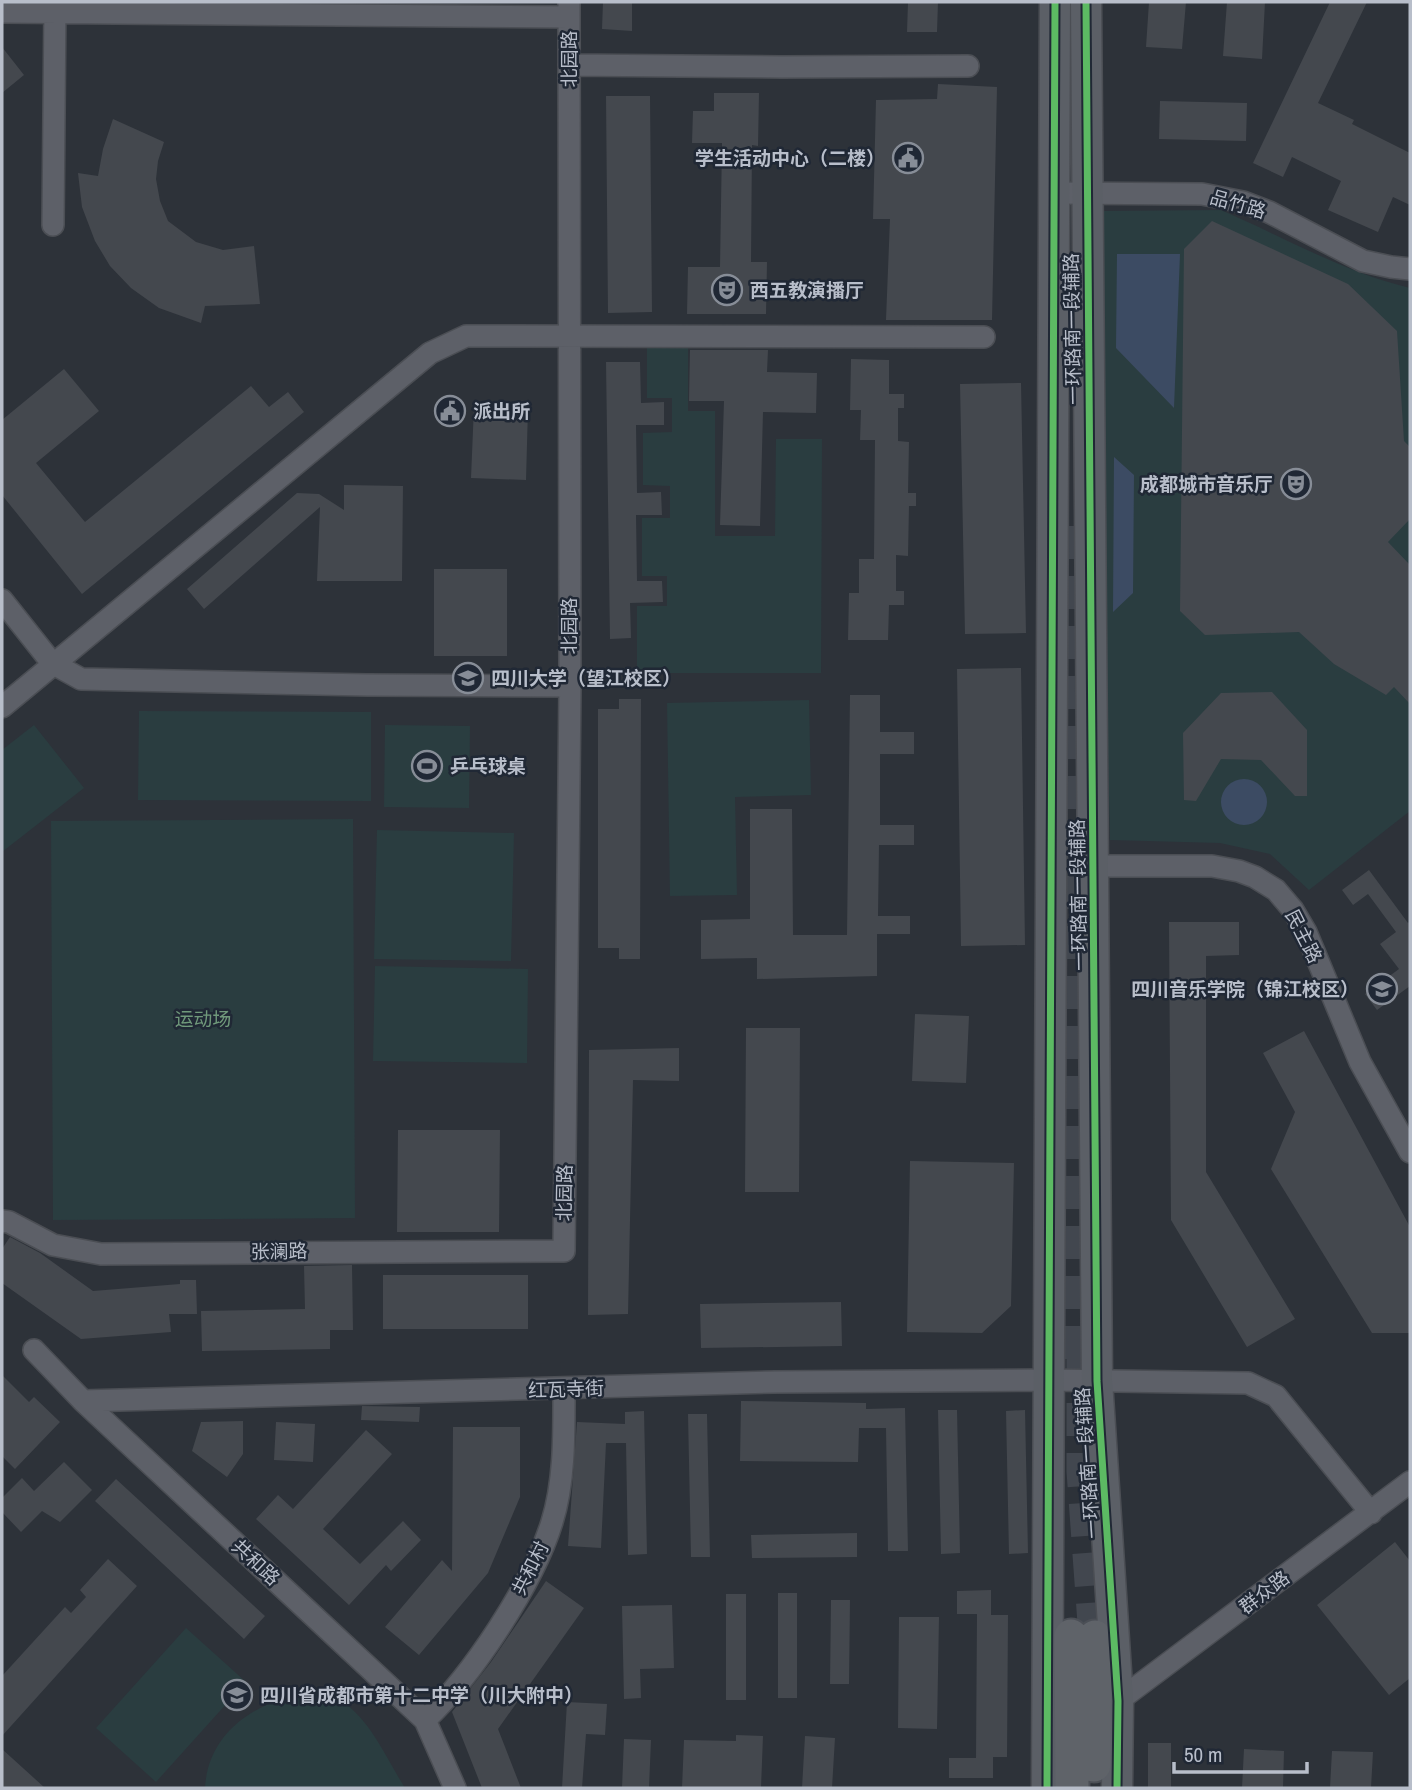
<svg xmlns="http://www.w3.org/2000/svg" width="1412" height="1790" viewBox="0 0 1412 1790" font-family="'Archivo Narrow','Noto Sans SC',sans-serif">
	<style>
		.green { fill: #2a3d40 }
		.water { fill: #3c4b63 }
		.building { fill: #44484e }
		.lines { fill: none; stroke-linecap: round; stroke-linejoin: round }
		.primary-tunnel { stroke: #42474f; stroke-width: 33; stroke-dasharray: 33 17; stroke-linecap: butt }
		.minor-casing { stroke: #4b4e54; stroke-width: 24 }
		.secondary-casing { stroke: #4b4e54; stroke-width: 33 }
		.primary-casing { stroke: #4b4f56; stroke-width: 37 }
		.minor { stroke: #5d6068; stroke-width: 21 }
		.secondary { stroke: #5b5f66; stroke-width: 30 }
		.primary { stroke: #5f6369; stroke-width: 33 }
		.cycleway-casing { stroke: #202835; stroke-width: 11 }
		.cycleway { stroke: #5cba63; stroke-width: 7 }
		.labels { text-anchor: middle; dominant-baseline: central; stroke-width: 5; stroke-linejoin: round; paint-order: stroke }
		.street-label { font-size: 19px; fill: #b8beca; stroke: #202835 }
		.poi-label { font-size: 19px; font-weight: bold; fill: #b8beca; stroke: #202835; text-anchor: start }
		.park-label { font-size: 19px; fill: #70997b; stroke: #202835 }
	</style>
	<rect width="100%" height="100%" fill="#2d3239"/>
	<path class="green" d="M1221,210C1284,237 1343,272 1410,288V811L1309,890L1270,854L1220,843L1110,840L1100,389L1104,211Z
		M688,346V411H715V536H775L776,439H822L821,673H637V606H667V576H642V518H670V486L643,485V433L672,432V398H647V347Z
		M809,700L811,795L735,797L737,895L670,896L667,703Z
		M139,711L371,712V801L138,800Z
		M34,725L84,788L2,852V750Z
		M385,725L470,726L469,808L384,807Z
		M353,819L355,1218L53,1220L51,821Z
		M377,830L514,833L511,961L374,959Z
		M375,966L528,969L527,1063L373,1061Z
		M186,1628L246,1682L156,1782L96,1728Z
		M301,1694C311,1695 325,1693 334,1697C368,1713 386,1758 405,1788H205C208,1734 252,1704 301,1694Z"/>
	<path class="water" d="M1117,254H1180L1174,408L1116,348Z
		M1114,457L1134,475L1133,593L1113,612Z
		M1221 802a23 23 0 1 1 46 0a23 23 0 1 1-46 0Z"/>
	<path class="building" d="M603,2H632V31L602,29Z
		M908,2H938L937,32H907Z
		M1149,2H1186L1182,49L1146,47Z
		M1227,2H1265L1262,59L1223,56Z
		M1330,2H1367L1318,103L1354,120L1352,124L1410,153V205L1393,197L1378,232L1328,210L1341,181L1292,157L1283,177L1253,163Z
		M2,47L24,75L2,93Z
		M938,84L997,87L992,320H886L890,219H873L876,100L937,99Z
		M714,93H759L758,146L752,145L751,262H767L766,314H687L688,267H720L722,143H692L693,111H714Z
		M606,96H650L652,312L608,313Z
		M1160,101L1247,103L1246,141L1159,139Z
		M113,119L164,142L158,161L156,179L160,201L168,221L196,242L223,250L254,246L260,304L205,306L201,323L159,308L131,288L110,266L95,241L82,207L78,173L98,176L103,149Z
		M1212,221L1348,284L1397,331L1404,441L1410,447V519L1388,542L1410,565V704L1394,687L1386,695L1334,664L1299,632L1205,635L1180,611L1184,249Z
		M690,350H768L767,372L817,373L816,413L763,412L760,526L720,525L724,401H689Z
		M851,359L889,360V394H904V408H898V441L909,442L908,493H916V506H909L908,556L896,555V591H904V605H889L888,640H848L849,593H859V559H874L875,440H860L861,410H850Z
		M606,362H640L641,403L664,402V425H636L637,493L661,492L662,515H636L637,581H662L663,602L630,603L631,638L610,639Z
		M64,369L99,411L36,463L85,522L251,386L269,407L288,392L304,412L82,594L2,495V420Z
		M1021,383L1026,633L965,634L960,384Z
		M474,406L528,408L526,480L471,478Z
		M344,485L403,486L402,581H317L320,507L204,609L187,589L297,493L319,494L344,510Z
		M434,569H507V656H434Z
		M1021,668L1025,945L961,946L957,669Z
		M1272,692L1307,730V796H1295L1261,760L1221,759L1196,801L1184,800L1183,733L1221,693Z
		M850,695H880V732H914V754H880V825H914V845H879L878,916H910V934H877V976L757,979V958L701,959V920L750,919V809H792L793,935H847Z
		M619,699H641L640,959H619V948H598V709H619Z
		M1369,870L1408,923L1410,921V986L1377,1010L1365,994L1399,969L1380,944L1396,932L1368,894L1353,905L1342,890Z
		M1169,922H1239V955L1206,956V1172L1295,1319L1247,1347L1171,1220Z
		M915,1014L969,1016L966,1083L912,1081Z
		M746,1028H800L799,1192H745Z
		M1304,1031L1410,1227V1333H1372L1271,1169L1295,1112L1263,1053Z
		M679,1048V1081L633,1080L628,1314L588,1315L589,1050Z
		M398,1130H500L499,1232H397Z
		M910,1161L1014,1163L1011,1306L982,1333L907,1332Z
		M10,1237L40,1253L93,1291L180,1284V1280H196L197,1314H169L171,1332L81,1339L2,1283V1249Z
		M352,1265L353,1330H330V1349L202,1351L201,1311L305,1309L304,1266Z
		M383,1275H528V1329H383Z
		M841,1302L842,1346L701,1348L700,1304Z
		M2,1375L29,1402L34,1397L60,1422L15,1469L2,1456Z
		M741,1401L866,1403V1409L905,1408L908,1551H888L886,1428H859L858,1462L740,1461Z
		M362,1406L420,1407L419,1422L361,1420Z
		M938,1410H957L960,1553L941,1554Z
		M1025,1410L1028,1553L1009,1554L1006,1411Z
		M644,1411L647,1554L628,1555L626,1443H606L601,1548L568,1546L577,1422L625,1424V1412Z
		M688,1414H707L710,1557H691Z
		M243,1421V1454L227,1477L192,1451L201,1422Z
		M276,1422L315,1424L313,1462L274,1460Z
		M453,1427H520V1497L488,1573L419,1655L385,1627L442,1560L452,1571Z
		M366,1430L392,1454L323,1529L360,1564L403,1521L421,1540L391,1571L386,1565L349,1605L256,1519L278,1495L293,1509Z
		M64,1462L92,1490L60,1522L42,1511L21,1532L2,1512V1498L22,1478L34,1491Z
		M116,1479L265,1616L244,1639L95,1501Z
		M857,1533V1557L752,1558L751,1535Z
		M1395,1542L1410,1561V1678L1389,1695L1317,1605Z
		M108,1559L137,1586L2,1736V1676L65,1607L71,1613L86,1597L80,1590Z
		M546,1581L584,1608L498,1729L521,1788H482L452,1712L491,1662Z
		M991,1590V1615H1008L1007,1757H993V1778H949V1758H976L977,1614H957V1591Z
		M778,1593H797V1698H778Z
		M726,1594H746V1700H726Z
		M831,1600H850L849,1684H830Z
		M672,1605L674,1668L640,1669L641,1698L624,1699L622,1606Z
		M899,1617H939L937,1729L898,1728Z
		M567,1702L607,1704L605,1735L586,1734L582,1788H562Z
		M736,1735L763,1736L761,1788H682L684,1740L736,1741Z
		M805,1736L835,1738L832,1788H802Z
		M624,1739L651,1740L649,1788H622Z
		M1148,1743H1171V1788H1148Z
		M2,1749L45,1788H2Z
		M1244,1749L1284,1751L1283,1788H1242Z
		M1332,1751L1373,1752L1371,1788H1330Z"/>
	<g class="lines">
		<path class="primary-tunnel" d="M1067,526L1070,1378
			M1083,1353V1471L1095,1637"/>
		<g class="minor-casing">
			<path id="minor" d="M2,12L569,17
				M569,65L782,67L968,66
				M1054,193L1202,194L1243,202L1269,212L1363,261L1391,267L1410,269
				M53,225L55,2
				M2,600L52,663L81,679L367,685L570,686
				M2,707L430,353L466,336L984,337
				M1094,866H1212L1239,871L1255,877L1276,890L1293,910L1306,932L1360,1062L1410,1152
				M2,1221L9,1222L53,1245L101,1254L564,1251L570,686L569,2
				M34,1350L83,1401L425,1720L455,1788
				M83,1401L775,1382L1048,1380L1248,1383L1276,1396L1371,1513
				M1118,1701L1410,1482
				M425,1720C472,1676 533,1584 552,1522C565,1480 564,1433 564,1389"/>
		</g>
		<g class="secondary-casing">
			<path id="secondary" d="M1086,2L1097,1381L1118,1701L1117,1788
				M1047,1788L1055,2"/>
		</g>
		<g class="primary-casing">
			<path id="primary" d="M1071,1636L1072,1788
				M1094,1765L1095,1637"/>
		</g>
		<use href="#minor" class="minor"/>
		<use href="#secondary" class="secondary"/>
		<use href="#primary" class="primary"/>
		<g class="cycleway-casing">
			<path id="cycleway" d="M1086,2L1097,1381L1118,1701L1117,1788
				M1047,1788L1055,2"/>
		</g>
		<use href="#cycleway" class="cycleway"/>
	</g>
	<defs>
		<g id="civic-ring" transform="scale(1.575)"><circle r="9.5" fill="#202835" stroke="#878d97" stroke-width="1.5"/><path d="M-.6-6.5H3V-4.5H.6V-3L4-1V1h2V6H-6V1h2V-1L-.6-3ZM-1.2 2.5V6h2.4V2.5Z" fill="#878d97"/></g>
		<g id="theatre-ring" transform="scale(1.575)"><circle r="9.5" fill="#202835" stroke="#878d97" stroke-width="1.5"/><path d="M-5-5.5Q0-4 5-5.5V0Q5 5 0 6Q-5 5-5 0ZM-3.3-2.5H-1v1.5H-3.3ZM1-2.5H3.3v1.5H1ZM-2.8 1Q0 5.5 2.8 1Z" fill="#878d97"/></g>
		<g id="university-ring" transform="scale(1.575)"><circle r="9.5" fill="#202835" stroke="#878d97" stroke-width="1.5"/><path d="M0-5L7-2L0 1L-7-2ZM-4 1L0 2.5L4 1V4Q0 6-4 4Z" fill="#878d97"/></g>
		<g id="stadium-ring" transform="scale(1.575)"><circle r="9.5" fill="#202835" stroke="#878d97" stroke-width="1.5"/><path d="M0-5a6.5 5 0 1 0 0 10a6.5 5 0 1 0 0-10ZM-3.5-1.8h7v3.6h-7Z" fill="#878d97"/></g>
		<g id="school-ring" transform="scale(1.575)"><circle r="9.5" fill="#202835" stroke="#878d97" stroke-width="1.5"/><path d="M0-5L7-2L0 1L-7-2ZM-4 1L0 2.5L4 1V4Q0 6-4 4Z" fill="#878d97"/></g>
	</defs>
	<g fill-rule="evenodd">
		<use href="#civic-ring" x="908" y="158"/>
		<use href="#theatre-ring" x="727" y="290"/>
		<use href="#civic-ring" x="450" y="411"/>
		<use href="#theatre-ring" x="1296" y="484"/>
		<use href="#university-ring" x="468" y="678"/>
		<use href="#stadium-ring" x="427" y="766"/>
		<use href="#university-ring" x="1382" y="989"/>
		<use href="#school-ring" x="237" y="1695"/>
	</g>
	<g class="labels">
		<g class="street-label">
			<text transform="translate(569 59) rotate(-90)">北园路</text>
			<text transform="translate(1238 204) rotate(16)">品竹路</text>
			<text transform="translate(1072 329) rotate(-91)">一环路南一段辅路</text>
			<text transform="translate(569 626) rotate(-90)">北园路</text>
			<text transform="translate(1078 895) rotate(-91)">一环路南一段辅路</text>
			<text transform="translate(1304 936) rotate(63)">民主路</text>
			<text transform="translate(564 1193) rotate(-89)">北园路</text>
			<text transform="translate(279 1251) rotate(-1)">张澜路</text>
			<text transform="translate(566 1389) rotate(-2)">红瓦寺街</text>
			<text transform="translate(1087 1463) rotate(-94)">一环路南一段辅路</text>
			<text transform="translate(256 1562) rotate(43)">共和路</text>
			<text transform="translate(530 1568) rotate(-63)">共和村</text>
			<text transform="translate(1264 1592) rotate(-37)">群众路</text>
		</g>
		<g class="poi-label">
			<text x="885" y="158" text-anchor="end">学生活动中心（二楼）</text>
			<text x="750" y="290">西五教演播厅</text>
			<text x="473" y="411">派出所</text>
			<text x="1273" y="484" text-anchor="end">成都城市音乐厅</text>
			<text x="491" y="678">四川大学（望江校区）</text>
			<text x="450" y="766">乒乓球桌</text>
			<text x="1359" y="989" text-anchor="end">四川音乐学院（锦江校区）</text>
			<text x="260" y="1695">四川省成都市第十二中学（川大附中）</text>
		</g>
		<g class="park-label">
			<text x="203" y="1019">运动场</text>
		</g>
	</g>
	<rect width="1412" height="1790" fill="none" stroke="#b8beca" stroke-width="7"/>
	<path d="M1174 1762v10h133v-10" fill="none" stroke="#b8beca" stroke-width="3.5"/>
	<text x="1184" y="1762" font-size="21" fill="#b8beca" stroke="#202835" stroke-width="5" paint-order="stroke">50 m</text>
</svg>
